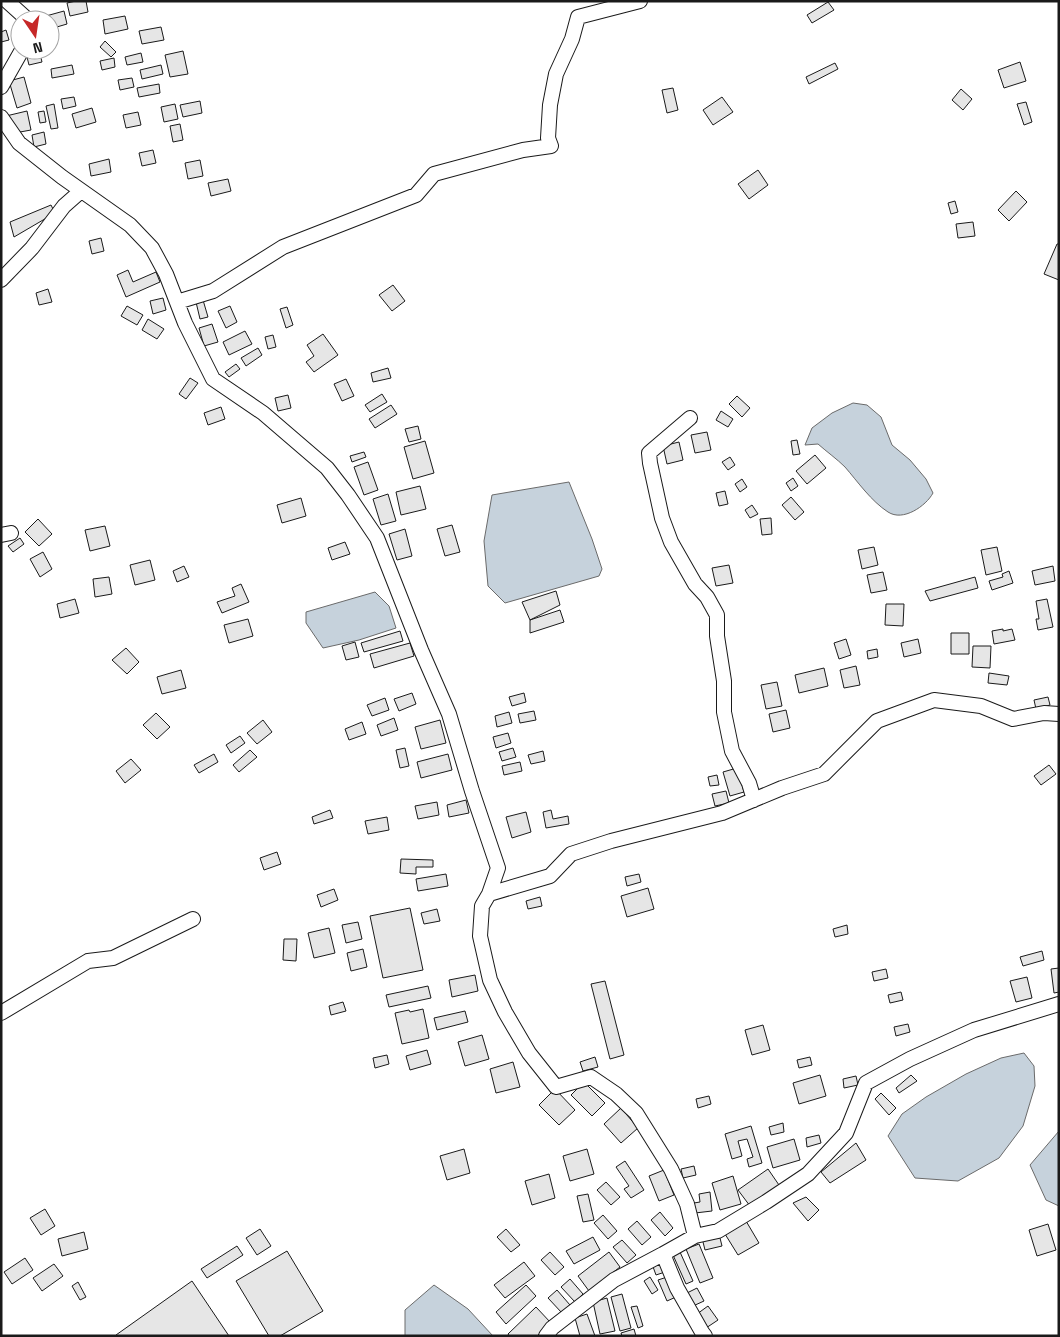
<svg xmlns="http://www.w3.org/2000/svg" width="1060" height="1337" viewBox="0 0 1060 1337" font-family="'Space Grotesk',sans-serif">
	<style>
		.water { fill: #c6d2dc; stroke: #6a6a6a }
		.building { fill: #e6e6e6; stroke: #1a1a1a }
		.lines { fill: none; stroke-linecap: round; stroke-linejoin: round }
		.minor-casing { stroke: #1a1a1a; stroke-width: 16 }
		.minor { stroke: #fff; stroke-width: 14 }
	</style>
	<rect width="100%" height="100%" fill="#fff"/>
	<path class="water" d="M853,403L867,405L881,417L892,445L910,460L926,479L933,493C926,506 903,522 888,512C871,501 858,482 845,467C837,459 827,452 818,444L805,445L812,428L832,413Z
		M569,482L592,539L602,569L599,576L505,603L488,586L484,541L492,495Z
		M375,592L389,606L396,628L359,640L323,648L306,623V612Z
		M1024,1053L1034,1066L1035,1086L1023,1126L999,1158L958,1181L915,1178L888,1136L902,1114L926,1097L966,1074L1001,1058Z
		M1059,1131V1206L1046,1200L1030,1165Z
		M434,1285L468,1309L493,1336H405V1310Z"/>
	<path class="building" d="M76,1H86L88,12L70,16L67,3Z
		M828,2L834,10L812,23L807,15Z
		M64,11L67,24L50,29V20H47L46,16Z
		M125,16L128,29L105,34L103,20Z
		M161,27L164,40L142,44L139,31Z
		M6,30L9,40L1,42V32Z
		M105,41L116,52L111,57L100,47Z
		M183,51L188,74L170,77L165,55Z
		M141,53L143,62L127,65L125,57Z
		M40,54L42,62L29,65L27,57Z
		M114,58L115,67L102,70L100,61Z
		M1020,62L1026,81L1004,88L998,70Z
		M835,63L838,69L809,84L806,77Z
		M72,65L74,74L52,78L51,69Z
		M161,65L163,74L142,79L140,70Z
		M24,77L31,103L17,108L9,81Z
		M132,78L134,87L120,90L118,80Z
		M159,84L160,93L139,97L137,88Z
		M673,88L678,110L667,113L662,90Z
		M961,89L972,99L963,110L952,100Z
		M74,97L76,106L63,109L61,99Z
		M722,97L733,112L713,125L703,110Z
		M200,101L202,113L183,117L180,105Z
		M1026,102L1032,122L1024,125L1017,104Z
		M54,104L58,128L51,129L46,106Z
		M175,104L178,119L164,122L161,107Z
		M92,108L96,122L76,128L72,114Z
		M27,111L31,130L20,132L6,116Z
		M44,111L46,122L40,123L38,112Z
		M138,112L141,125L126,128L123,115Z
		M180,124L183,140L173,142L170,126Z
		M44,132L46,144L34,147L32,135Z
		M153,150L156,163L142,166L139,153Z
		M109,159L111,172L91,176L89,164Z
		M200,160L203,176L188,179L185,163Z
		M758,170L768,185L749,199L738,184Z
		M228,179L231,191L211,196L208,183Z
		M1016,191L1027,202L1009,221L998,210Z
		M955,201L958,212L951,214L948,203Z
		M51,205L55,213L14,237L10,222Z
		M973,222L975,236L958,238L956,224Z
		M101,238L104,251L92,254L89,241Z
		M1057,244H1059V280L1044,274Z
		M128,270L133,282L156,272L160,282L126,297L117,275Z
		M393,285L405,301L392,311L379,295Z
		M48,289L52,302L39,305L36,293Z
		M163,298L166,310L153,314L150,301Z
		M203,300L208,317L200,319L196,302Z
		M127,306L143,315L137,325L121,316Z
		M230,306L237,322L226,328L218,311Z
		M287,307L293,325L286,328L280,309Z
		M148,319L164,329L157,339L142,330Z
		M212,324L218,342L204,346L199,328Z
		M245,331L252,344L229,355L223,342Z
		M323,334L338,355L314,372L306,362L314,356L307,345Z
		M273,335L276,347L268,349L265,337Z
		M258,348L262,355L246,366L241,358Z
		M236,364L240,369L229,377L225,372Z
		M388,368L391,378L373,382L371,373Z
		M190,378L198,383L186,399L179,394Z
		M346,379L354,396L342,401L334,384Z
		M382,394L387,402L370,412L365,405Z
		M288,395L291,408L278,411L275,398Z
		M737,396L750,408L742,417L729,404Z
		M391,405L397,414L375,428L369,419Z
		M221,407L225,419L208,425L204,413Z
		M721,411L733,419L728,427L716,420Z
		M418,426L421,439L409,442L405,429Z
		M707,432L711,450L695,453L691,435Z
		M797,440L800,454L793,455L791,441Z
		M425,441L434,473L413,479L404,447Z
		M679,442L683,460L667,464L663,446Z
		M364,452L366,457L352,462L350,456Z
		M815,455L826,468L807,484L796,471Z
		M730,457L735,465L728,470L722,462Z
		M368,462L378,490L364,495L354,467Z
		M793,478L798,486L791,491L786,483Z
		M742,479L747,487L740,492L735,484Z
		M420,486L426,509L401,515L396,492Z
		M725,491L728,504L719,506L716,493Z
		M388,494L396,521L381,525L373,499Z
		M791,497L804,512L795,520L782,505Z
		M301,498L306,516L282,523L277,505Z
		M752,505L758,514L750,518L745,510Z
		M771,518L772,534L762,535L760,519Z
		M38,519L52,534L39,546L25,532Z
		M452,525L460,552L445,556L437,529Z
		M105,526L110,546L90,551L85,530Z
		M405,529L412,556L397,560L389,534Z
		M20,538L24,544L13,552L8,546Z
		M345,542L350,554L332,560L328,548Z
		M874,547L878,565L862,569L858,550Z
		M997,547L1002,571L986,575L981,550Z
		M43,552L52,569L40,577L30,559Z
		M150,560L155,580L135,585L130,565Z
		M729,565L733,583L716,586L712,568Z
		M184,566L189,577L177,582L173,571Z
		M1053,566L1055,581L1035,585L1032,571Z
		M1009,571L1013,583L992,590L989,581L1003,577L1002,574Z
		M883,572L887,590L871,593L867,575Z
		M109,577L112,594L95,597L93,579Z
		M975,577L978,588L930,601L925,591Z
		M241,584L249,602L222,613L217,602L235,596L232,588Z
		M556,591L560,605L530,620L522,602Z
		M75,599L79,613L60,618L57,604Z
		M1047,599L1053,627L1038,630L1036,619H1039L1036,601Z
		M886,604H904L903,626L885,625Z
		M560,610L564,622L530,633V620Z
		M248,619L253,636L229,643L224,625Z
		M1003,629V631L1012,629L1015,640L994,644L992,631Z
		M400,631L403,641L364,652L361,643Z
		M951,633H969V654H951Z
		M846,639L851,655L839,659L834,643Z
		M918,639L921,653L904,657L901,643Z
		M355,642L359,657L346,660L342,646Z
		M410,643L414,656L374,668L370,654Z
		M973,646H991L990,668L972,667Z
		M126,648L139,662L127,674L112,660Z
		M877,649L878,657L868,659L867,651Z
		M856,666L860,685L844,688L840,670Z
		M824,668L828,686L799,693L795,675Z
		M181,670L186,688L162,694L157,677Z
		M989,673L1009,676L1007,685L988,683Z
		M777,682L782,706L766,709L761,685Z
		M412,693L416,704L399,711L394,699Z
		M524,693L526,702L512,706L509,697Z
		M1048,697L1050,705L1036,709L1034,700Z
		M385,698L389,710L372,716L367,705Z
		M786,710L790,728L773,732L769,714Z
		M534,711L536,720L520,723L518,714Z
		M509,712L512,723L497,727L495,716Z
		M156,713L170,727L157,739L143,725Z
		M394,718L398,730L381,736L377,725Z
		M263,720L272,732L257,744L247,733Z
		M440,720L446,743L421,749L415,727Z
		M362,722L366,734L349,740L345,729Z
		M508,733L511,743L496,748L493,737Z
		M240,736L245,743L231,753L226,745Z
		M405,748L409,766L400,768L396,750Z
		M513,748L516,757L502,761L499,752Z
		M250,750L257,757L239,772L233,765Z
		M543,751L545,761L531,764L528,755Z
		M214,754L218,762L199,773L194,765Z
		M448,754L452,770L421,778L417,762Z
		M131,759L141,770L125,783L116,771Z
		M520,762L522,771L504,775L502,766Z
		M1049,765L1056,774L1041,785L1034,776Z
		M737,768L744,792L730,796L723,772Z
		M717,775L719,785L710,786L708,777Z
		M726,791L729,803L715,806L712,794Z
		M466,800L469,813L449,817L447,805Z
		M437,802L439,815L418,819L415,806Z
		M330,810L333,818L314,824L312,817Z
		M551,810L553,819L568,816L569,824L546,828L543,812Z
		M526,812L531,832L512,838L506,817Z
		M387,817L389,830L368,834L365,821Z
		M277,852L281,864L264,870L260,858Z
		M401,859L433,860V867H416V874L400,873Z
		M446,874L448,886L418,891L416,879Z
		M639,874L641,882L627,886L625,877Z
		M648,888L654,909L627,917L621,896Z
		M334,889L338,900L321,907L317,895Z
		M540,897L542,906L528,909L526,901Z
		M410,908L423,970L383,978L370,916Z
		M437,909L440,921L424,924L421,913Z
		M358,922L362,939L346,943L342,925Z
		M847,925L848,934L835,937L833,929Z
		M329,928L335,953L314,958L308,933Z
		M284,939H297L296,961L283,960Z
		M363,949L367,967L351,971L347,953Z
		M1042,951L1044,960L1023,966L1020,957Z
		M1059,968V992L1054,993L1051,969Z
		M886,969L888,978L874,981L872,972Z
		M475,975L478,991L452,997L449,980Z
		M1027,977L1032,998L1016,1002L1010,981Z
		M605,981L624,1055L610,1059L591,984Z
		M428,986L431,998L389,1007L386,995Z
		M901,992L903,1000L890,1003L888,995Z
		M343,1002L346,1011L331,1015L329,1006Z
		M423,1009L429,1038L402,1044L395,1013L409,1010L410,1012Z
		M465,1011L468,1022L437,1030L434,1018Z
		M908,1024L910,1032L896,1036L894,1027Z
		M763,1025L770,1050L752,1055L745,1030Z
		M482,1035L489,1059L465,1066L458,1042Z
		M427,1050L431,1064L410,1070L406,1056Z
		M387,1055L389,1064L375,1068L373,1058Z
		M595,1057L598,1067L583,1071L580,1062Z
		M810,1057L812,1065L799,1068L797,1060Z
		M513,1062L520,1087L496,1093L490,1069Z
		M820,1075L826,1096L799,1104L793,1083Z
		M911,1075L917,1081L899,1093L896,1088Z
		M856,1076L858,1085L844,1088L843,1079Z
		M584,1082L605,1103L592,1116L571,1095Z
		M555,1089L575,1110L559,1125L539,1105Z
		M881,1093L896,1108L889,1115L875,1099Z
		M709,1096L711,1104L698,1108L696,1099Z
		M621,1108L638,1128L621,1143L604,1124Z
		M783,1123L784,1132L771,1135L769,1127Z
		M751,1126L762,1163L749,1167L747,1159L753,1157L747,1139L738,1141L742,1156L732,1159L725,1134Z
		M819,1135L821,1143L807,1147L806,1138Z
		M794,1139L800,1160L773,1168L767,1147Z
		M856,1143L866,1160L830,1183L821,1172Z
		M464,1149L470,1173L447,1180L440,1156Z
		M587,1149L594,1174L570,1181L563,1156Z
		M625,1161L644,1190L631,1198L624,1189L629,1186L616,1167Z
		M694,1166L696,1175L683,1178L681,1169Z
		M768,1169L779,1185L750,1206L738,1190Z
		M664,1170L674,1195L659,1201L649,1176Z
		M549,1174L555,1198L532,1205L525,1181Z
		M733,1176L741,1204L720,1210L712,1183Z
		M606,1182L620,1197L611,1205L597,1190Z
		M710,1192L712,1211L695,1213L694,1203L700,1202L699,1194Z
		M588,1194L594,1220L583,1222L577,1196Z
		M806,1197L819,1210L808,1221L793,1203Z
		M45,1209L55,1226L41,1235L30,1218Z
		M660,1212L673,1228L665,1236L651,1220Z
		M603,1215L617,1231L608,1239L594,1223Z
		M637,1221L651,1237L642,1245L628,1229Z
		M746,1221L759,1243L738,1255L725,1234Z
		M1048,1224L1056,1250L1037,1256L1029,1230Z
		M260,1229L271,1246L257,1255L246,1238Z
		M506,1229L520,1245L511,1252L497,1237Z
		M84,1232L88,1249L62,1256L58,1239Z
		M719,1234L722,1246L705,1250L702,1238Z
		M593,1237L600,1250L574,1264L566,1251Z
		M622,1240L636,1255L627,1263L613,1247Z
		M699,1244L713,1278L700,1283L686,1249Z
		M237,1246L243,1255L207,1278L201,1269Z
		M287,1251L323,1311L280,1336H269L236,1281Z
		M550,1252L564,1267L555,1275L541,1260Z
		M609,1252L620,1267L589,1291L578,1276Z
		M680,1252L693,1281L686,1284L673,1255Z
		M25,1258L33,1270L12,1284L4,1272Z
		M661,1261L665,1272L656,1275L652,1264Z
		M524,1262L535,1276L505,1298L494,1285Z
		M54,1264L63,1276L42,1291L33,1278Z
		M650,1277L658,1290L652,1294L644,1281Z
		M667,1277L676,1297L667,1301L658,1280Z
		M570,1279L583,1294L575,1302L561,1287Z
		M192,1281L229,1336H117L116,1335Z
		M78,1282L86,1297L80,1300L72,1286Z
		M526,1285L536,1296L506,1324L496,1312Z
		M697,1288L704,1301L693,1306L687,1293Z
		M557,1290L570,1305L562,1313L548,1298Z
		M622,1294L631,1328L620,1331L611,1297Z
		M607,1298L615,1331L600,1334L593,1302Z
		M637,1306L643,1326L638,1328L631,1307Z
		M708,1306L718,1320L706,1328L697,1314Z
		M536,1307L551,1323L537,1336H509L508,1334Z
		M587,1314L595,1336H580L575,1318Z
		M634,1329L636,1336H622L621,1333Z"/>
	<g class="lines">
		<g class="minor-casing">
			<path id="minor" d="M7,1L28,20
				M1,87L22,50
				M1,117L19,143L62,177L130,225L152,248L166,274L185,323L213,379L263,413L327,468L348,495L377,538L421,650L449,714L472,791L498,868L489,894L482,906L480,936L490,980L505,1012L529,1053L556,1087L591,1077L616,1094L636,1113L671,1169L687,1204L695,1236
				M1,280L32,248L64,206L81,191
				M177,302L213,291L283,247L416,195L434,174L523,150L551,146L548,138L550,105L556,74L572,39L578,17L640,1
				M690,418L649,453L650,463L662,518L671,542L695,584L707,597L717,615V636L724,681V712L732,751L749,783L754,800
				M1,535L11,533
				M489,894L550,876L571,854L611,841L722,813L782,788L824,774L877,721L934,700L981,706L1013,719L1044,713L1059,714
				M1,1013L88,961L113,958L193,919
				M546,1336L552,1328L614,1280L663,1254
				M705,1336L702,1332L677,1288L663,1254L695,1236L718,1231L766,1202L808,1174L846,1133L866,1083L910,1059L974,1030L1059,1004"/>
		</g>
		<use href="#minor" class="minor"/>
	</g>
	<rect width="1060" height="1337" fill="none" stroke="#1a1a1a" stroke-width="5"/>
	<g transform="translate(35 35) rotate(167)"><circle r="24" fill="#ffffff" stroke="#a3a3a3"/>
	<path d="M0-4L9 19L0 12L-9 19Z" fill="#c62828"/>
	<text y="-8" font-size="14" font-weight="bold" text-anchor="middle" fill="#1a1a1a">N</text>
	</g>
</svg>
